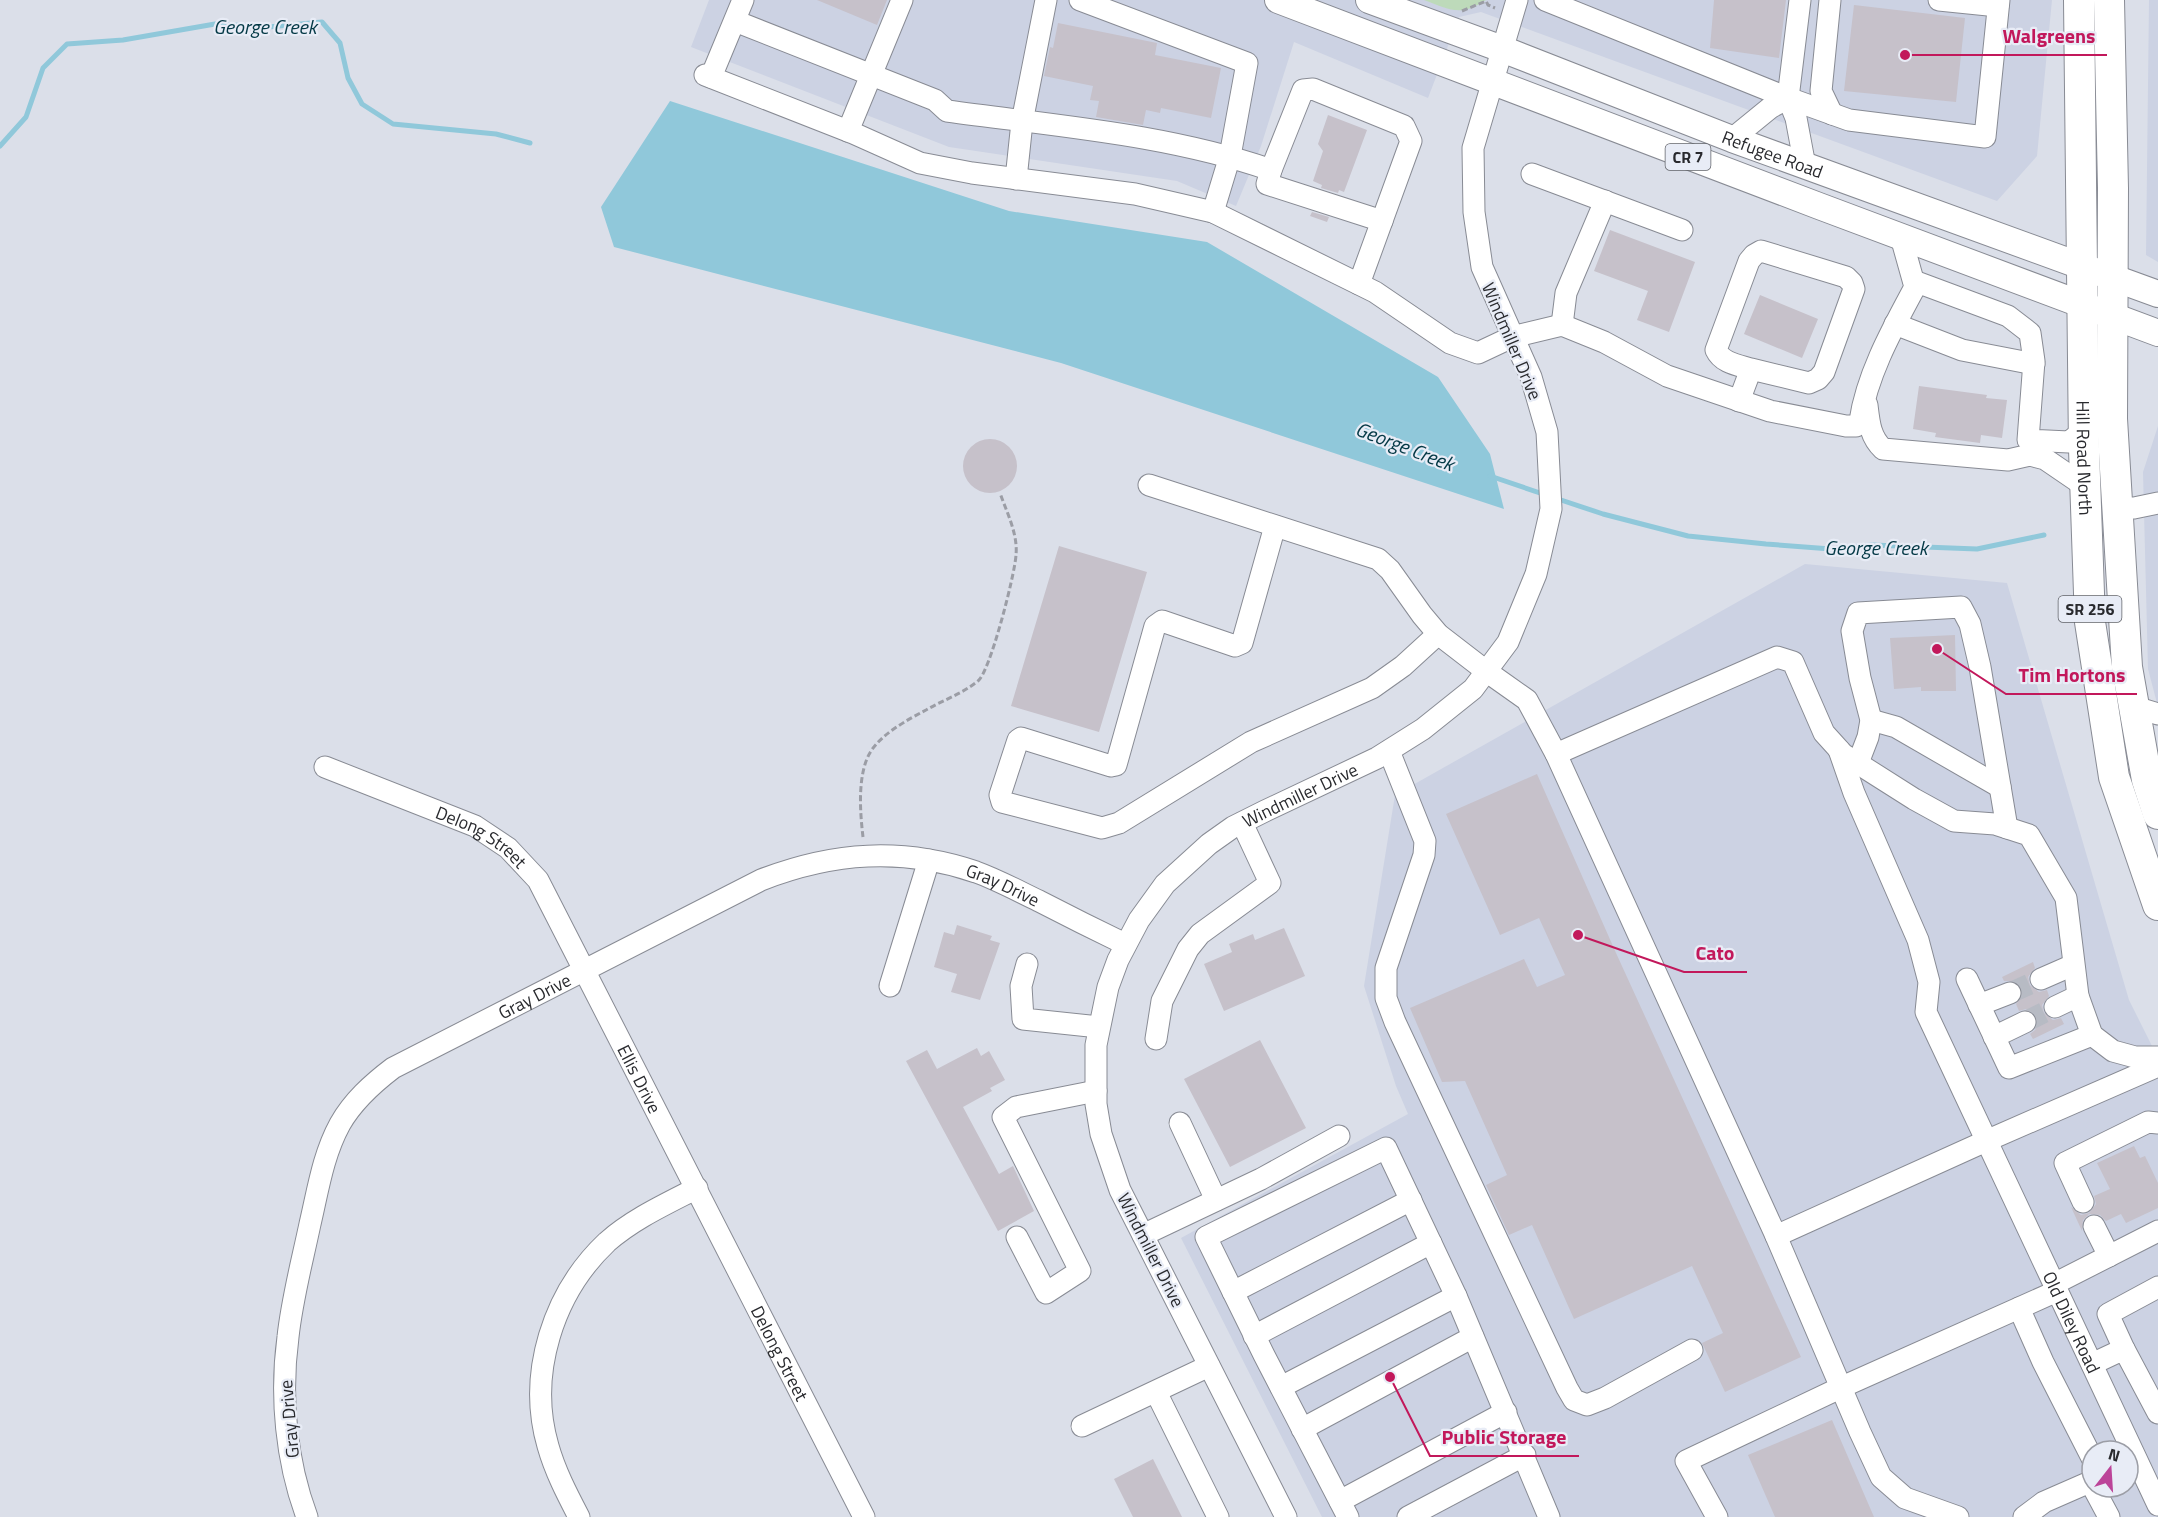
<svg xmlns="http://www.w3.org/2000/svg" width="2158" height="1517" viewBox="0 0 2158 1517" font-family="'Titillium Web',sans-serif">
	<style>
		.built { fill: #ccd2e3; fill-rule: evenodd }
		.green { fill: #bddaba }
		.water { fill: #90c8da }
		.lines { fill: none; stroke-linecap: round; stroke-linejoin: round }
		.stream { stroke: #90c8da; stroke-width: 5 }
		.building { fill: #c6c1ca }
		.minor-tunnel { stroke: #b7bbc4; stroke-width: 21; stroke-dasharray: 21 10; stroke-linecap: butt }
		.minor-casing { stroke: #888b94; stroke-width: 23 }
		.major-casing { stroke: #888b94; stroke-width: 28 }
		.highway-casing { stroke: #888b94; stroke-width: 32 }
		.path { stroke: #9b9da5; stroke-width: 3; stroke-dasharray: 6 3; stroke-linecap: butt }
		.minor { stroke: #fff; stroke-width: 21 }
		.major { stroke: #fff; stroke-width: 26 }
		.highway { stroke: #fff; stroke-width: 30 }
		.labels { text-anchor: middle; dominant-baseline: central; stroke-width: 4.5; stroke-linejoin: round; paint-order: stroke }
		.shield { fill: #e8ecf6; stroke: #62646a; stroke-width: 1.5 }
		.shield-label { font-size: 16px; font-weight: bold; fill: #292a2e }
		.street-label { font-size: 18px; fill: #292a2e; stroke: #e8ecf6 }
		.water-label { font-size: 20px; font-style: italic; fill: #043946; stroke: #e8ecf6 }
		.leader { fill: none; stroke: #c2185b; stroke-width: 2 }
		.callout-dot { fill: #c2185b; stroke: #e8ecf6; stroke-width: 2 }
		.callout-label { font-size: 20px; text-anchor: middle; font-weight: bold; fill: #c2185b; stroke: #e8ecf6; stroke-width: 4.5; stroke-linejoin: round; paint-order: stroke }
	</style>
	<rect width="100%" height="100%" fill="#dbdfe9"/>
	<path class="built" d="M709,0H2052L2037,156L1997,201L1481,12L1459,17L1428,98L1294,42L1261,146L1236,206L1177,181L949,147L691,47Z
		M2149,0H2158V262L2146,255Z
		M2158,426V707L2148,669L2143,472Z
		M1805,564L2007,583L2129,1000L2158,1058V1517H1322L1181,1238L1408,1114L1396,1086L1364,986L1395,795ZM2092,1451H2128V1487H2092Z"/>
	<path class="green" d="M1424,0H1486C1460,17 1451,10 1424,0Z"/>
	<path class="water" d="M670,101L1009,211L1207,242L1438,377L1490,454L1504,509L1061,363L614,247L601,207Z"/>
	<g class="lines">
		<path class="stream" d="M0,146L26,117L43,68L67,44L123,40L215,24L268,27L322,22L340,43L348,78L362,104L393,124L496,134L530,143
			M1490,476L1546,495
			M1555,498L1603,514L1688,536L1766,544L1831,549L1872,545L1977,549L2044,535"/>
	</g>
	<path class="building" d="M817,0H887L877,25Z
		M1714,0H1786L1779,58L1710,48Z
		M1854,5L1965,18L1956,102L1844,91Z
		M1058,23L1157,43L1155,55L1221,68L1211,118L1161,108L1160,113L1146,110L1143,125L1096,117L1099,101L1090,100L1093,86L1044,76L1050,47L1053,48Z
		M1328,115L1367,130L1344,192L1339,190L1338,193L1321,188L1322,185L1313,181L1323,151L1318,144Z
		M1312,212L1329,217L1327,222L1310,216Z
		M1610,230L1695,262L1669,332L1637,320L1648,291L1594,271Z
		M1760,295L1818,319L1802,358L1744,334Z
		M1919,386L1987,395L1986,398L2007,400L2002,438L1981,435L1980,443L1935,437L1936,433L1913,429Z
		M963 466a27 27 0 1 1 54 0a27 27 0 1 1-54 0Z
		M1059,546L1147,572L1099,732L1011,706Z
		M1955,635L1956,691H1921V687L1894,689L1890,638Z
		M1537,774L1616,953L1801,1357L1725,1392L1702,1343L1723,1333L1692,1266L1574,1319L1532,1225L1509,1235L1486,1185L1507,1175L1465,1081L1442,1082L1410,1008L1524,959L1537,987L1565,975L1539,918L1500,935L1446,814Z
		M957,925L992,936L990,940L1000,943L980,1000L951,992L957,974L934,967L944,932L954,935Z
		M1284,928L1305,976L1224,1011L1204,964L1232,952L1229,944L1253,934L1255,940Z
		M2033,962L2035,968L2028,977L2030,985L2039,992L2047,990L2049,996L2042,1005L2044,1013L2053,1020L2061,1018L2064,1024L2033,1039L2030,1034L2035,1030L2038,1024L2036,1016L2026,1009L2019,1011L2016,1004L2022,996V988L2013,981H2004L2002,977Z
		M1260,1040L1306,1128L1230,1167L1184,1079Z
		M977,1048L981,1056L989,1051L1005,1080L990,1088L992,1091L963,1107L999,1174L1013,1166L1034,1211L998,1231L906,1061L927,1050L937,1069Z
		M2134,1146L2140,1158L2145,1156L2158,1183V1208L2126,1223L2121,1214L2106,1221L2100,1215L2089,1214L2083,1220L2082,1231L2071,1207L2081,1215L2089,1213L2096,1204L2094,1196L2110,1189L2097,1163Z
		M1832,1420L1874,1517H1775L1748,1455Z
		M1153,1459L1182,1517H1133L1114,1479Z"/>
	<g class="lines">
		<path class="minor-tunnel" d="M2010,993L2041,979
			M2025,1022L2055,1007"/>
		<g class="minor-casing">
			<g id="minor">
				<path d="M1080,0L1247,63L1230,156L1213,212"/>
				<path d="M1545,0L1788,98L1849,120L1985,137L1999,0"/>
				<path d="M1800,0L1788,98L1796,118L1805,166"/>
				<path d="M1830,0L1821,91L1832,114"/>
				<path d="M1939,0L1998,6"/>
				<path d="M735,21L935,100L947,111C1055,126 1167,134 1271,170L1303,90L1313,89L1404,126L1411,141L1359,284"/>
				<path d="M705,75L853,133L920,163L972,173L1135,194L1213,212L1375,292L1450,343L1478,353L1512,337L1562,325L1604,342L1667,376L1770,411L1846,426H1856L1860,421C1867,374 1893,328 1915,287L1901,237"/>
				<path d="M711,77L743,0"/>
				<path d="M848,131L902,0"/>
				<path d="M1732,139L1770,108L1788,98"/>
				<path d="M1271,170L1267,184L1382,221"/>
				<path d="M1532,174L1682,230"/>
				<path d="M1016,179L1022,122L1046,0"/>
				<path d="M1914,281L2008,316L2030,333L2034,361L2028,440L2069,442L2084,430"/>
				<path d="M1895,324L1962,350L2034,364"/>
				<path d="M1562,325L1566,293L1605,201"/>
				<path d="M1739,401L1751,369L1809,383L1818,379L1824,372L1854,289L1852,283L1846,277L1761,251L1754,255L1749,261L1716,350C1722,363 1738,365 1751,369"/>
				<path d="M1867,405C1869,422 1870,437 1883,449L2008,460L2030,455L2045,459L2086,487"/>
				<path d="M1149,485L1378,559L1390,570L1422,615L1438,634L1486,671L1527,700L1556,754L1776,1236L1986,1141L2158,1066"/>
				<path d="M2118,508H2134L2158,503"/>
				<path d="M1275,526L1242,643L1235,646L1162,621L1155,626L1116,765L1111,766L1021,738L1018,740L1000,795L1002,802L1102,828L1119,823L1251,742L1372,688L1403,666L1438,634"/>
				<path d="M2135,707L2158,714"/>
				<path d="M1871,720L1896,727L2000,787"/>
				<path id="s1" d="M1839,750L1854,793L1918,940L1929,982L1926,1012L2158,1505"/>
				<path d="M1389,751L1425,841L1424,855L1386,968V998L1395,1022L1567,1388L1574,1400L1587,1405L1605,1398L1692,1350"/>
				<path d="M1556,754L1777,657L1793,662L1824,733L1843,754L1914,799L1954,821L1995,824L2029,835L2066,898L2078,996L2092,1035L2113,1051L2135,1057H2158"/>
				<path d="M1858,763L1868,737L1871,720L1860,678L1852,631L1858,613L1961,607L1970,624L1980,667L2007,828"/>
				<path id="s2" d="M325,767L475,826L508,848L538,880L864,1517"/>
				<path d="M1027,964L1021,986L1023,1019L1099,1027"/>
				<path d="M1967,979L2009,1068L2092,1035"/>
				<path d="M2041,979L2073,965"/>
				<path d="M890,986L929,860"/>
				<path d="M1979,1005L2010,993"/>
				<path d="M2055,1007L2078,996"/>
				<path d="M1994,1037L2025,1022"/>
				<path d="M1156,1039L1162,1001L1188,949L1200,934L1270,883L1242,823"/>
				<path d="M1180,1123L1216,1200"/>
				<path d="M2083,1202L2065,1163L2148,1122L2158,1123"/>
				<path d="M2094,1226L2109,1256"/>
				<path d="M1143,1235L1261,1179L1339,1136"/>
				<path d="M1776,1236L1860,1432L1881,1477L1905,1498L1958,1517"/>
				<path d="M1017,1237L1046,1293L1080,1271L1003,1117L1016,1107L1096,1091"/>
				<path d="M2054,1284L2158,1231"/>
				<path d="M1233,1292L1411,1200"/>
				<path d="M2019,1308L2043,1362L2092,1458"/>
				<path d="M1254,1336L1431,1243"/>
				<path d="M2124,1349L2108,1314L2158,1287"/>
				<path d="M2092,1364L2124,1349L2158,1413"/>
				<path d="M1281,1387L1456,1296"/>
				<path d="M1156,1392L1218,1517"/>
				<path d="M1082,1426L1209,1366"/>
				<path d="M1302,1429L1473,1337"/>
				<path d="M2093,1487L2109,1517"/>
				<path d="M1340,1501L1506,1412"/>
				<path id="s3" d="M307,1517C286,1461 280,1396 288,1337C292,1299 302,1262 310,1224C318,1190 323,1155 340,1124C353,1101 372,1084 393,1068L761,880C833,852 902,847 976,872C998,880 1018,891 1039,901C1068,916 1096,930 1125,944"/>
				<path d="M579,1517C567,1494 555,1471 548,1446C527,1374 553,1293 607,1242C633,1219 666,1204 697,1188"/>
				<path id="s4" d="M1286,1517L1120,1190L1101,1134L1096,1104V1045L1108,987L1118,960L1139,920L1165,884L1209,844L1233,827L1265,811L1377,758L1423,729L1473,689L1508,642L1536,574L1551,509L1547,432L1531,377L1482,267L1474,212L1473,148L1517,0"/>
				<path d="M1348,1517L1264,1355L1206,1237L1386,1148L1456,1296L1549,1517"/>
				<path d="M1408,1517L1525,1455"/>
				<path d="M1717,1517L1686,1461L1842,1387L2057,1291"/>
				<path d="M2024,1517L2044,1502L2092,1481"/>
			</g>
		</g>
		<g class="major-casing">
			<g id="major">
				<path d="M1278,0L1819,206L2158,333"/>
				<path id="s5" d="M1369,0L1502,49L1732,139L2158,294"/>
			</g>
		</g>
		<g class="highway-casing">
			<g id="highway">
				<path id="s6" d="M2079,0L2084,449L2090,622L2114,777L2158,905"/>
				<path d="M2109,0L2113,188L2112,419L2127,667L2147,780L2158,814"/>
			</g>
		</g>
		<path class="path" d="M1462,11L1486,1L1488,5L1495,8
			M863,837C860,812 857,773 871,751C883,733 907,720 926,710C943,700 962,694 978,681C990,672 1015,574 1016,555C1018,534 1007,513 1000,493"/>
		<use href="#minor" class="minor"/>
		<use href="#major" class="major"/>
		<use href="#highway" class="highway"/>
	</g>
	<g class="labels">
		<g class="shield">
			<rect x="1665.5" y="144" width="45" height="26" rx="4.5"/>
			<rect x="2058.5" y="596" width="63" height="26" rx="4.5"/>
		</g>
		<g class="shield-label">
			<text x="1688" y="157">CR 7</text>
			<text x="2090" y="609">SR 256</text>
		</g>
		<g class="street-label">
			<text stroke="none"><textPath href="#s5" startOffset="432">Refugee Road</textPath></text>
			<text transform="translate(1512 341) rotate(67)">Windmiller Drive</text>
			<text stroke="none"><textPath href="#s6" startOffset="458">Hill Road North</textPath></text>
			<text stroke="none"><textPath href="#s4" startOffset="856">Windmiller Drive</textPath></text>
			<text stroke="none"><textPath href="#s2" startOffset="172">Delong Street</textPath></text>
			<text stroke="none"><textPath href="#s3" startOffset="1143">Gray Drive</textPath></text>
			<text stroke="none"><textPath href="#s3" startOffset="639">Gray Drive</textPath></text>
			<text stroke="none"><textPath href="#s2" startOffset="468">Ellis Drive</textPath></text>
			<text transform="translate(1151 1250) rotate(63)">Windmiller Drive</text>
			<text stroke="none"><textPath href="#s1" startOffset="622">Old Diley Road</textPath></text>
			<text stroke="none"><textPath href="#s2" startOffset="776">Delong Street</textPath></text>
			<text transform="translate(289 1419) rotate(-95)">Gray Drive</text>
		</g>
		<g class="water-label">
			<text x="265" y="26">George Creek</text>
			<text transform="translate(1405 446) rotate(21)">George Creek</text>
			<text x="1876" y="547">George Creek</text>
		</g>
	</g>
	<path class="leader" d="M1905 55L1990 55H2107M1937 649L2006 694H2137M1578 935L1684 972H1747M1390 1377L1430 1456H1579"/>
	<g class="callout-dot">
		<circle cx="1905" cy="55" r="6"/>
		<circle cx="1937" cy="649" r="6"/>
		<circle cx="1578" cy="935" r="6"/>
		<circle cx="1390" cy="1377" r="6"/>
	</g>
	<g class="callout-label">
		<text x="2049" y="43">Walgreens</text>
		<text x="2072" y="682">Tim Hortons</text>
		<text x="1715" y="960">Cato</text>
		<text x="1504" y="1444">Public Storage</text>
	</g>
	<g transform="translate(2110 1469) rotate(17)"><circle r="28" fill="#e8ecf6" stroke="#9c9ea6" stroke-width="1.5"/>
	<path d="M0-4.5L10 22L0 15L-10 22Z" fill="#bc4499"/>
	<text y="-9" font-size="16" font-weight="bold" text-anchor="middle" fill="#292a2e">N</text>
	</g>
</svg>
